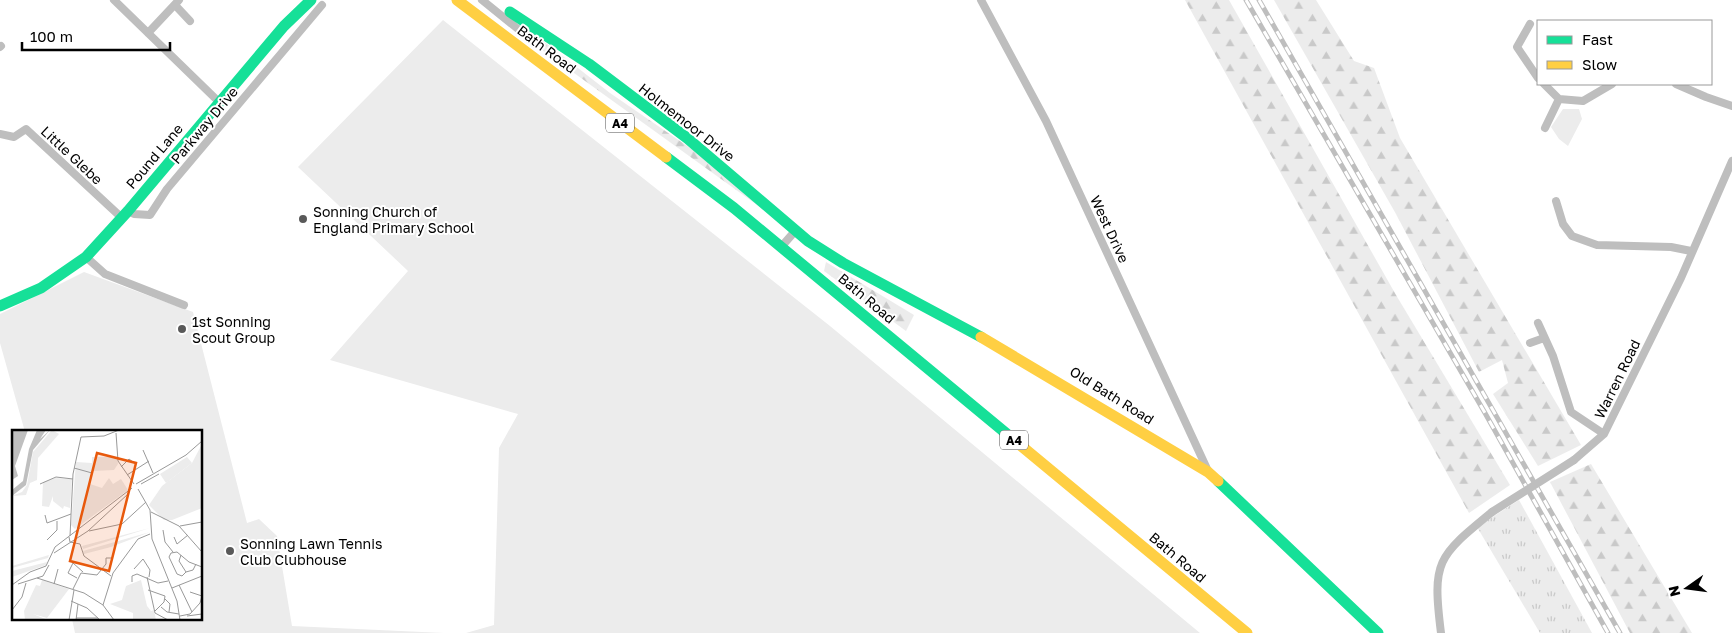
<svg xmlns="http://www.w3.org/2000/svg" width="1732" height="633" viewBox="0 0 1732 633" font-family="'Golos Text',sans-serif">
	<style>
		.grass { fill: url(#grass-tufts) }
		.forest { fill: url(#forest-firs) }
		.green { fill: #ececec }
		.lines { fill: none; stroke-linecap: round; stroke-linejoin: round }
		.street { stroke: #bebebe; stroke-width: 8 }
		.fast { stroke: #16e098; stroke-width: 11 }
		.slow { stroke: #ffcf43; stroke-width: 11 }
		.rail-casing { stroke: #bebebe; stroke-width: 5 }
		.rail { stroke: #fff; stroke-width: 3; stroke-dasharray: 9; stroke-linecap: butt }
		.street-bridge { stroke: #bebebe; stroke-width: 8 }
		.poi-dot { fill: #595959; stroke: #fff; stroke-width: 2 }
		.labels { text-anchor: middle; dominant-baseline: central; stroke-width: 4; stroke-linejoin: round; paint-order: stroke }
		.shield { fill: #fff; stroke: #4c4c4c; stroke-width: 1 }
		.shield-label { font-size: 12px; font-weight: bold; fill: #000 }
		.street-label { font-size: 14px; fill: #000; stroke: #fff }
		.poi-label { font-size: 14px; fill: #000; stroke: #fff; text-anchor: start }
		.inset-road { fill: none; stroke: #999; stroke-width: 1 }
		.view { fill: #e8590c; fill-opacity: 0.15; stroke: #e8590c; stroke-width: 2.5 }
		.inset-edge { fill: none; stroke: #000; stroke-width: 2.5 }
	</style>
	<defs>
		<pattern id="grass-tufts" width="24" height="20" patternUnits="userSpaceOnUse" patternTransform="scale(1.25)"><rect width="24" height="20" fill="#ececec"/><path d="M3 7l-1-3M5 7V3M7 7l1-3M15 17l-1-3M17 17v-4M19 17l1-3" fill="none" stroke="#c9c9c9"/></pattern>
		<pattern id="forest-firs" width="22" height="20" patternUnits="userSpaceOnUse" patternTransform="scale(1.25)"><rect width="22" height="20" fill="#ececec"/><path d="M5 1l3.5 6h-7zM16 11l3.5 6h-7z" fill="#c9c9c9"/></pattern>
	</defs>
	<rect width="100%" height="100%" fill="#fff"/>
	<path class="grass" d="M1519,500L1592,633H1540L1477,527Z"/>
	<path class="forest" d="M1185,0H1229L1396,295L1510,485L1469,513Z
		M1274,0H1316L1354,61L1374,68L1400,138L1581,445L1538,466L1493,394L1508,383L1502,360L1479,372L1396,214Z
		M515,19L610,93L693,150L764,210L531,42Z
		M826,262L914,315L906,331L824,271Z
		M1591,464L1692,633H1630L1550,482Z"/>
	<path class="green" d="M443,20L830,326L1200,633H466L494,625L499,448L518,414L330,360L408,271L298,167Z
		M1563,109H1579L1582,119L1568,146L1559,139L1551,127Z
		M84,272L193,312L247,523L259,519L277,536L292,626L444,633H75L72,619H201V432H25L0,343V314Z"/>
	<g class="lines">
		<path class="street" d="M114,0L219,102
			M482,0L523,33L531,34L537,31
			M981,0L1046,121L1208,471
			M175,5L190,21
			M1530,24L1517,47L1538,78
			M148,33L179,0
			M0,47L1,46
			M1544,84L1559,99L1583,101L1612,84
			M1676,84L1706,97L1732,106
			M1545,128L1559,99
			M0,134L14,137L26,129L122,218
			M1556,201L1563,224L1572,236L1597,245L1671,247L1691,251
			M128,211L134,214L150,215L167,189L322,5
			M782,246L796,230
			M86,257L105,274L184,305
			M1538,323L1553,356L1571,412L1604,434
			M1530,343L1544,338
			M1574,460L1604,434L1681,278L1732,161
			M1441,633C1432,561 1437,557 1492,512"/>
		<path class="fast" d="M510,12L589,64L687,138L808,241L843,263L981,337
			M666,157L734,208L1019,444
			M0,306L41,288L86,257L128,211L284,26L311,0
			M1218,481L1378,633"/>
		<path class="slow" d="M457,0L666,157
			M981,337L1208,472L1218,481
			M1019,444L1247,633"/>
		<g class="rail-casing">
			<path id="rail" d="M1246,0L1485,413L1608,633
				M1259,0L1620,633"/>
		</g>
		<use href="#rail" class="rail"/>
		<path class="street-bridge" d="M1492,512L1574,460"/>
	</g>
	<g class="poi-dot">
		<circle cx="303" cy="219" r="5"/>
		<circle cx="182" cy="329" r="5"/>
		<circle cx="230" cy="551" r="5"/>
	</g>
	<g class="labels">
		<g class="shield">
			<rect x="606" y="113.5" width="28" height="19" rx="4"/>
			<rect x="1000" y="430.5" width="28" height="19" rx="4"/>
		</g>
		<g class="shield-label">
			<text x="620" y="123">A4</text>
			<text x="1014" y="440">A4</text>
		</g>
		<g class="street-label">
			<text transform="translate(547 49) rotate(37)">Bath Road</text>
			<text transform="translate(687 122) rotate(38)">Holmemoor Drive</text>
			<text transform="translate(204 125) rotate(-50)">Parkway Drive</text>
			<text transform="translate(72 155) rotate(43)">Little Glebe</text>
			<text transform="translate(154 156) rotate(-50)">Pound Lane</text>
			<text transform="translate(1110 229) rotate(65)">West Drive</text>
			<text transform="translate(867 298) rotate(40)">Bath Road</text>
			<text transform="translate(1617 379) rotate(-64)">Warren Road</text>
			<text transform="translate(1112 395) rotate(32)">Old Bath Road</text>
			<text transform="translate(1178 557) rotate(40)">Bath Road</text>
		</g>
		<g class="poi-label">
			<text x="313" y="211">Sonning Church of<tspan x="313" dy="16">England Primary School</tspan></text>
			<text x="192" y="321">1st Sonning<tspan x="192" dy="16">Scout Group</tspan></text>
			<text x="240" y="543">Sonning Lawn Tennis<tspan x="240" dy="16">Club Clubhouse</tspan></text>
		</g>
	</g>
	<g transform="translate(12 430)">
		<rect width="190" height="190" fill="#fff"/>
		<path d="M190,14V78L160,90H152L137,75L150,56L180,33ZM37,125L36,128L0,138V136Z" fill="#ececec"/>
		<path d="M40,0L47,4L26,28L25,50L18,53L14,65L0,66L10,62L15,55L21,22ZM138,98L71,119L70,116L115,104ZM138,102L99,117L72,124L71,121ZM35,132L34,135L0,147V141Z" fill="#ececec"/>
		<path d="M80,27H105L106,34L102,40L81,41L78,54L90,58L97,48L101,54L109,49L116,60L63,99L59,95L64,32L80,33ZM175,27L180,33L154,53L148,44ZM43,48L60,49L58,78L52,76L51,79L41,71V66L37,77L30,76L31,52ZM30,150L57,159L35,188L21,184L36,190H13L12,181L24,155L28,156ZM129,150L135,176L139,181L142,180L144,190H121V183L98,174L110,170L114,156Z" fill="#ececec"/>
		<path d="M0,0H16L3,36L6,46L0,50ZM25,0H34L28,9L38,0L21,20L14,55L0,66V60L11,51L17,19Z" fill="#bfbfbf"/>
		<path class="inset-road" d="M104,3L106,31L122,54M131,20L141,43M109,37L117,29L121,32M62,38L80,43M115,45L137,31M28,54L44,47L61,49M124,54L174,25L190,11M129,54L147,44M126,59L138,80L140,109L165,171L168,190M139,82L167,96L190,122M33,85L35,93L59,84M168,96L190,92M151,100L153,112L161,122M77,101L110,94L134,72M58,106L61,44L69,7L92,6L107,0M57,107L58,112L68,114L72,126L99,146M162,107L165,114L176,105M35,110L45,100V91M42,123L76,101L116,64M169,125L167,131L174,142L181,140L184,134M122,139L131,129L138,140L137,147M174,142L170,146L165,144L157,127L159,123L165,122L177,132L190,137M135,147L143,183L156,190M25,148L72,163L91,175L102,190M65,148L56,143L61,133L71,142M120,152V146L125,144L146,153L156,151M6,154L31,146L37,135M42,154L46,139M0,155L18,142L34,136L43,117L120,58M167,155L180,182M160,158L190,146M61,159L69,143L85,145L94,134V128H99M136,160L153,166L152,172L143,181M153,169L158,174L157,182M59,171L75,178L88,190M91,175L101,143L126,109L138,104M149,177L155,182L167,184M0,180L10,167L14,153M168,186L178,184L188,173L190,166L178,162M175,186L190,184M64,188H86M57,190L62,160M64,190L66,174"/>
		<path class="view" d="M85,23L124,33L97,141L58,131Z"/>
		<rect width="190" height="190" class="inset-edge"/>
	</g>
	<rect x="1537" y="20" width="175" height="65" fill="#ffffff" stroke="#999999"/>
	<rect x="1547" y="36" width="25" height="8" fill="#16e098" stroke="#999999"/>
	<text x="1582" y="45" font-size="15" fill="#000000">Fast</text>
	<rect x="1547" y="61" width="25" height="8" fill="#ffcf43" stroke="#999999"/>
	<text x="1582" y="70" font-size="15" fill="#000000">Slow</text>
	<g transform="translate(1687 588) rotate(256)" stroke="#ffffff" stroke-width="4" paint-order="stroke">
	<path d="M0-4L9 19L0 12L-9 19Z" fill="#000000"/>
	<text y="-8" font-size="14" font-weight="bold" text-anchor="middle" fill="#000000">N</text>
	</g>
	<path d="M22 42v8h148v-8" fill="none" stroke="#000000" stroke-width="2.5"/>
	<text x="30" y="42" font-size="15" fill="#000000" stroke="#ffffff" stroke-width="4" paint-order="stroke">100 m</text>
</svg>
